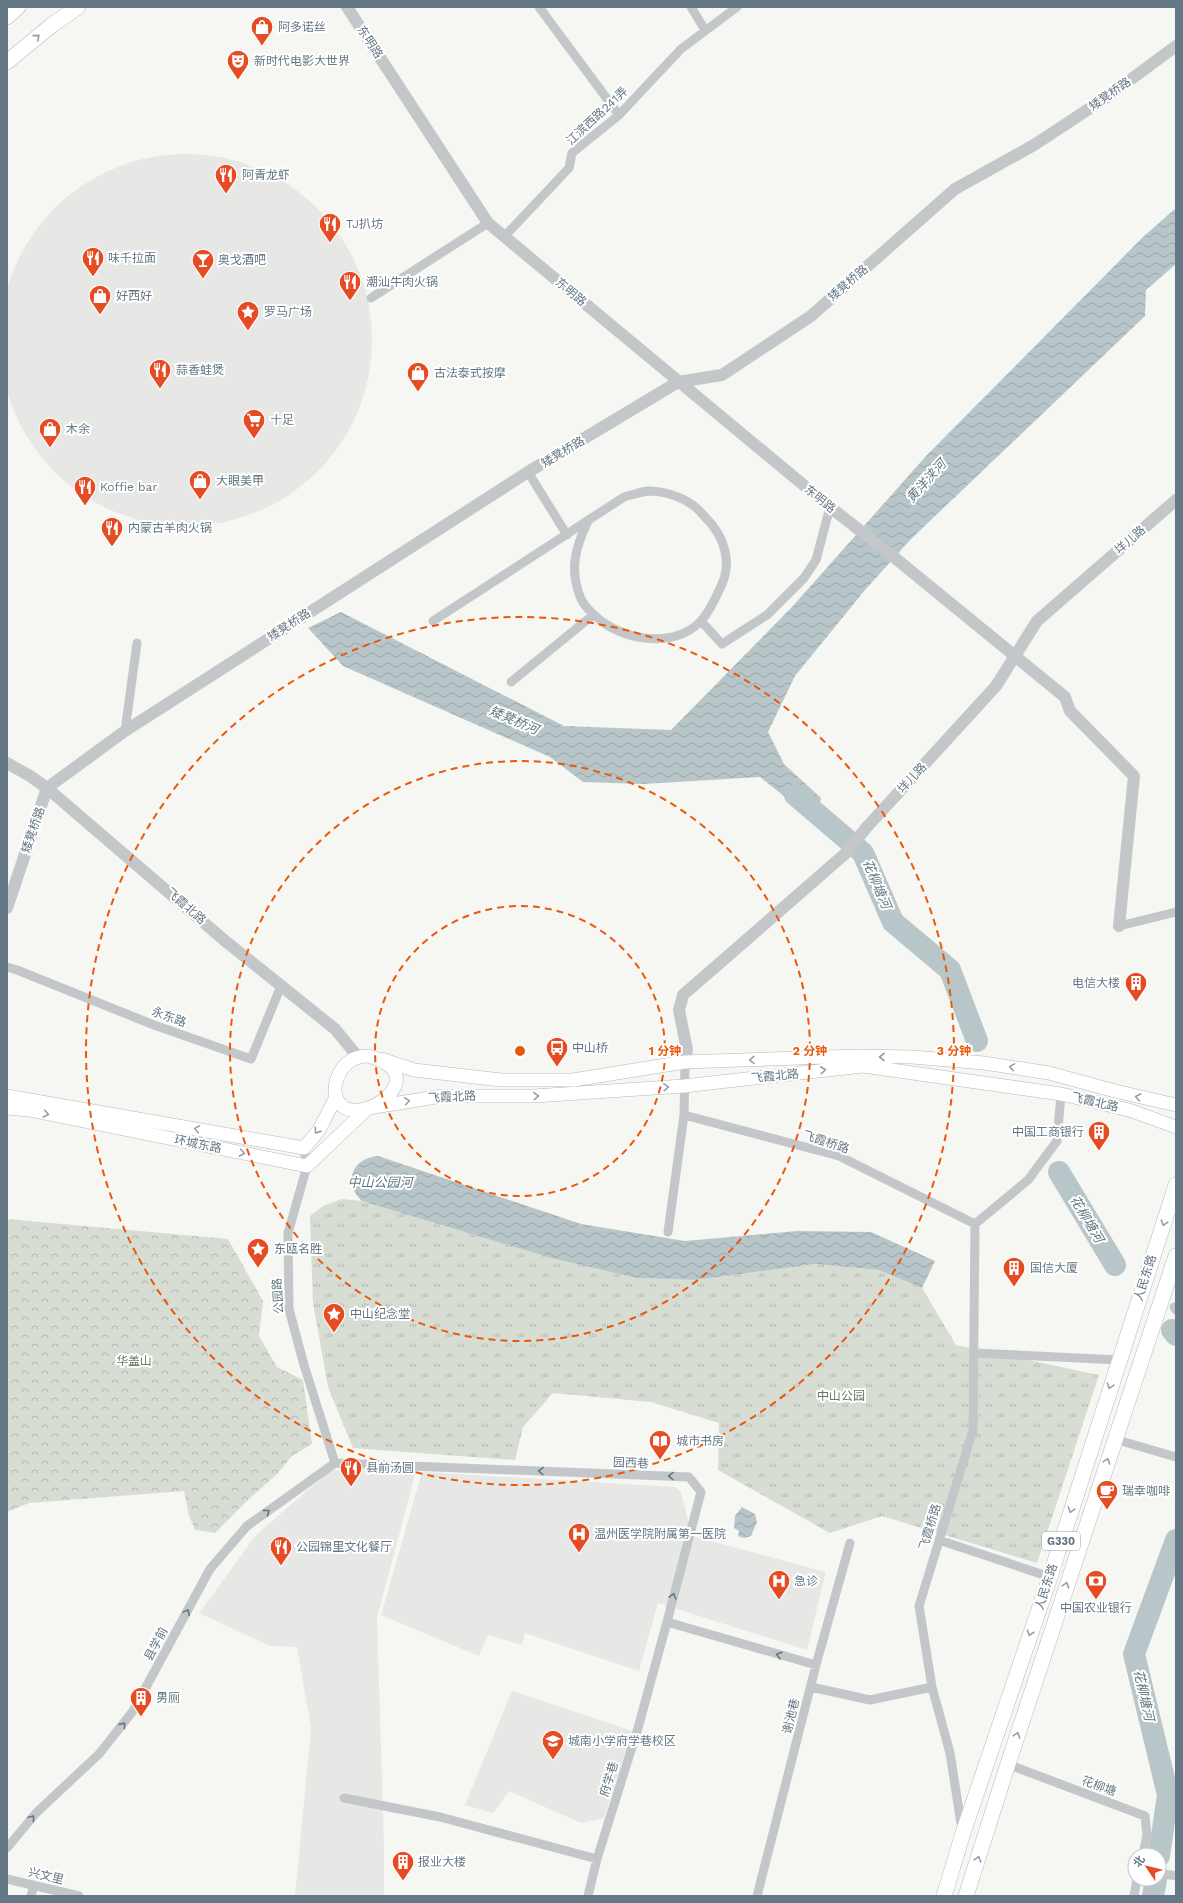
<svg xmlns="http://www.w3.org/2000/svg" width="1183" height="1903" viewBox="0 0 1183 1903" font-family="'Work Sans','Noto Sans SC',sans-serif">
	<style>
		.built { fill: #e7e8e6 }
		.forest { fill: url(#forest-crowns) }
		.park { fill: url(#park-tufts) }
		.water { fill: url(#water-waves) }
		.lines { fill: none; stroke-linecap: round; stroke-linejoin: round }
		.river { stroke: #b9c6c9; stroke-width: 22 }
		.secondary-casing { stroke: #b3b9bd; stroke-width: 14 }
		.primary-casing { stroke: #b4b9bc; stroke-width: 16 }
		.trunk-casing { stroke: #b6b9bc; stroke-width: 16 }
		.minor { stroke: #c3c7ca; stroke-width: 9 }
		.tertiary { stroke: #c3c7ca; stroke-width: 12 }
		.secondary { stroke: #fff; stroke-width: 13 }
		.primary { stroke: #fff; stroke-width: 15 }
		.trunk { stroke: #fff; stroke-width: 15 }
		.oneway { stroke: #92a0a9 }
		.oneway2 { stroke: #647784 }
		.ring { fill: none; stroke: #e8590c; stroke-width: 2; stroke-dasharray: 7 5 }
		.labels { text-anchor: middle; dominant-baseline: central; stroke-width: 4; stroke-linejoin: round; paint-order: stroke }
		.shield { fill: #fff; stroke: #92a0a9; stroke-width: 1 }
		.shield-label { font-size: 11px; font-weight: bold; fill: #647784 }
		.poi-label { font-size: 12px; fill: #647784; stroke: #fff; text-anchor: start }
		.street-label { font-size: 12px; fill: #647784; stroke: #fff }
		.park-label { font-size: 12px; fill: #697b63; stroke: #fff }
		.water-label { font-size: 13px; font-style: italic; fill: #607881; stroke: #fff }
		.centre { fill: #e8590c; stroke: #fff; stroke-width: 2 }
		.ring-label { font-size: 12px; text-anchor: middle; font-weight: bold; fill: #e8590c; stroke: #fff; stroke-width: 4; stroke-linejoin: round; paint-order: stroke }
	</style>
	<defs>
		<pattern id="forest-crowns" width="20" height="18" patternUnits="userSpaceOnUse"><rect width="20" height="18" fill="#d7ddd3"/><path d="M2 6a3 3 0 1 1 6 0M12 15a3 3 0 1 1 6 0" fill="none" stroke="#b2b8b1"/></pattern>
		<pattern id="park-tufts" width="24" height="20" patternUnits="userSpaceOnUse"><rect width="24" height="20" fill="#d7ddd3"/><path d="M3 7l-1-3M5 7V3M7 7l1-3M15 17l-1-3M17 17v-4M19 17l1-3" fill="none" stroke="#b2b8b1"/></pattern>
		<pattern id="water-waves" width="16" height="10" patternUnits="userSpaceOnUse"><rect width="16" height="10" fill="#b9c6c9"/><path d="M0 5q4-4 8 0t8 0" fill="none" stroke="#9aa6a9"/></pattern>
	</defs>
	<rect width="100%" height="100%" fill="#f6f6f2"/>
	<path class="built" d="M0 340a186 186 0 1 1 372 0a186 186 0 1 1-372 0Z
		M331,1470L416,1471L377,1618L384,1845V1896H295L311,1728L297,1647L270,1646L199,1613L257,1534Z
		M422,1472L675,1487L681,1492L692,1536L826,1572L807,1650L658,1603L639,1671L525,1633L522,1645L488,1635L479,1656L381,1615Z
		M512,1691L632,1731L604,1818L581,1823L509,1791L493,1813L465,1805Z"/>
	<path class="forest" d="M7,1219L228,1239L263,1301L259,1336L277,1367L303,1380L312,1444L292,1456L277,1474L249,1499L215,1533L195,1530L189,1515L184,1491L29,1503L7,1512Z"/>
	<path class="park" d="M342,1199L362,1201L551,1258L636,1278L696,1280L815,1264L879,1270L922,1288L956,1345L1099,1375L1037,1563L882,1516L830,1533L718,1470L719,1423L651,1402L553,1393L523,1427L515,1460L353,1448L328,1387L313,1303L310,1216L323,1206Z"/>
	<path class="water" d="M1176,208V264L1146,290L1145,316L910,540L865,590L795,676L768,732L784,764L821,798L815,821L760,777L643,784L583,782L550,757L343,666L308,628L341,612L564,726L671,730L792,607L927,455L1144,236Z
		M378,1156L581,1224L685,1241L797,1231L871,1232L935,1261L922,1288L879,1270L815,1264L696,1280L636,1278L551,1258L362,1201C343,1183 352,1158 378,1156Z
		M742,1507L755,1514L757,1522L751,1536L744,1538L738,1536L739,1531L734,1528L735,1516Z"/>
	<g class="lines">
		<path class="river" d="M795,795L863,853L893,922L950,970L977,1041
			M1059,1172L1115,1265
			M1172,1330L1176,1335
			M1159,1856L1168,1795L1134,1654L1176,1540
			M1153,1896L1156,1879"/>
		<g class="secondary-casing">
			<path id="secondary" d="M368,1056C437,1075 361,1128 340,1104C329,1091 338,1069 350,1061C356,1057 361,1056 368,1056Z
				M381,1059L414,1070L501,1080H573L685,1062L857,1056L912,1057L984,1063L1049,1073L1115,1091L1176,1105
				M7,1096L304,1148L319,1130L336,1097
				M7,1108L29,1110L307,1166L368,1108L442,1096H534L684,1086L863,1066L1061,1094L1129,1110L1176,1127"/>
		</g>
		<g class="primary-casing">
			<path id="primary" d="M7,17L18,7
				M7,62L52,25L78,7"/>
		</g>
		<g class="trunk-casing">
			<path id="trunk" d="M944,1896L963,1833L1050,1577L1176,1185
				M966,1896L1006,1770L1176,1256"/>
		</g>
		<path class="minor" d="M539,7L619,115
			M691,7L705,30
			M504,237L569,168L572,153L619,115L681,49L737,7
			M371,298L488,223
			M528,472L567,535
			M433,621L624,497C632,495 640,492 648,491C662,491 680,496 691,504C697,507 702,514 706,518C724,536 732,561 722,584C716,597 711,610 701,621C675,648 629,641 601,621C594,615 585,608 581,599C569,570 575,548 588,521
			M701,621L722,644L767,615L804,578L816,560L830,507
			M511,682L593,615
			M125,731L137,643
			M1119,926L1176,912
			M7,967L17,970L154,1025L251,1059L281,986
			M684,1115L839,1156L975,1224
			M304,1148L307,1166L288,1233L289,1309L304,1365L335,1463
			M668,1232L684,1115L685,1062
			M1174,1307L1176,1310
			M974,1353L1119,1360
			M1114,1439L1176,1457
			M335,1463L689,1477L701,1492L667,1622L816,1665
			M939,1540L1050,1577
			M811,1687L870,1700L932,1687
			M1007,1764L1145,1816L1147,1835L1143,1855
			M344,1798L440,1817L597,1859
			M962,1830L950,1753L932,1687L919,1606L973,1430L975,1224L1028,1180L1057,1141L1061,1094
			M7,1848L36,1813L99,1754L133,1711L210,1569L247,1526L335,1463
			M1159,1873L1176,1876
			M7,1879L79,1896
			M31,1896L34,1885
			M588,1896L597,1859L638,1728L667,1622
			M757,1896L816,1665L850,1543
			M1134,1896L1137,1879"/>
		<path class="tertiary" d="M347,7L488,223L830,507L895,558L1065,697L1070,711L1134,776L1119,926
			M7,763L30,776L47,788L224,940L335,1029L358,1057
			M7,908L47,788L125,731L528,472L678,382L722,375L811,316L955,189L1034,145L1107,97L1176,46
			M685,1062L687,1050L679,1010L683,995L846,853L866,828L996,686L1037,621L1176,500"/>
		<use href="#secondary" class="secondary"/>
		<use href="#primary" class="primary"/>
		<use href="#trunk" class="trunk"/>
	</g>
	<defs><path id="oneway-chevron" d="M-2-3.5L2.5 0L-2 3.5" fill="none" stroke-width="1.6" stroke-linecap="round" stroke-linejoin="round"/></defs>
	<g class="oneway">
		<use href="#oneway-chevron" transform="translate(37 37) rotate(-40)"/>
		<use href="#oneway-chevron" transform="translate(882 1057) rotate(-180)"/>
		<use href="#oneway-chevron" transform="translate(752 1060) rotate(178)"/>
		<use href="#oneway-chevron" transform="translate(1012 1067) rotate(-171)"/>
		<use href="#oneway-chevron" transform="translate(823 1070) rotate(-6)"/>
		<use href="#oneway-chevron" transform="translate(666 1087) rotate(-4)"/>
		<use href="#oneway-chevron" transform="translate(536 1096) rotate(-3)"/>
		<use href="#oneway-chevron" transform="translate(1138 1097) rotate(-167)"/>
		<use href="#oneway-chevron" transform="translate(407 1101) rotate(-9)"/>
		<use href="#oneway-chevron" transform="translate(46 1114) rotate(11)"/>
		<use href="#oneway-chevron" transform="translate(197 1129) rotate(-170)"/>
		<use href="#oneway-chevron" transform="translate(317 1131) rotate(125)"/>
		<use href="#oneway-chevron" transform="translate(242 1153) rotate(11)"/>
		<use href="#oneway-chevron" transform="translate(1164 1223) rotate(108)"/>
		<use href="#oneway-chevron" transform="translate(1110 1386) rotate(108)"/>
		<use href="#oneway-chevron" transform="translate(1107 1461) rotate(-72)"/>
		<use href="#oneway-chevron" transform="translate(1071 1510) rotate(108)"/>
		<use href="#oneway-chevron" transform="translate(1066 1585) rotate(-72)"/>
		<use href="#oneway-chevron" transform="translate(1030 1633) rotate(109)"/>
		<use href="#oneway-chevron" transform="translate(1017 1735) rotate(-72)"/>
		<use href="#oneway-chevron" transform="translate(978 1859) rotate(-73)"/>
	</g>
	<g class="oneway2">
		<use href="#oneway-chevron" transform="translate(541 1471) rotate(-178)"/>
		<use href="#oneway-chevron" transform="translate(671 1476) rotate(-178)"/>
		<use href="#oneway-chevron" transform="translate(267 1512) rotate(-36)"/>
		<use href="#oneway-chevron" transform="translate(673 1596) rotate(-75)"/>
		<use href="#oneway-chevron" transform="translate(187 1612) rotate(-62)"/>
		<use href="#oneway-chevron" transform="translate(779 1655) rotate(-164)"/>
		<use href="#oneway-chevron" transform="translate(123 1725) rotate(-51)"/>
		<use href="#oneway-chevron" transform="translate(32 1818) rotate(-50)"/>
	</g>
	<g class="ring">
		<circle cx="520" cy="1051" r="145"/>
		<circle cx="520" cy="1051" r="290"/>
		<circle cx="520" cy="1051" r="434"/>
	</g>
	<defs>
		<g id="shop-pin" transform="scale(1.15)"><path d="M0 17L-7.5 6A9.5 9.5 0 1 1 7.5 6Z" fill="#e54c23" stroke="#fff"/><path d="M-5-2.5h2.3a2.7 3.5 0 0 1 5.4 0H5L5.5 6h-11ZM-1.5-2.5h3a1.5 2.3 0 0 0-3 0Z" fill="#fff"/></g>
		<g id="theatre-pin" transform="scale(1.15)"><path d="M0 17L-7.5 6A9.5 9.5 0 1 1 7.5 6Z" fill="#e54c23" stroke="#fff"/><path d="M-5-5.5Q0-4 5-5.5V0Q5 5 0 6Q-5 5-5 0ZM-3.3-2.5H-1v1.5H-3.3ZM1-2.5H3.3v1.5H1ZM-2.8 1Q0 5.5 2.8 1Z" fill="#fff"/></g>
		<g id="restaurant-pin" transform="scale(1.15)"><path d="M0 17L-7.5 6A9.5 9.5 0 1 1 7.5 6Z" fill="#e54c23" stroke="#fff"/><path d="M-5-6h1v4h1v-4h1v4h1v-4h1v5L-1.5 .5V6h-2V.5L-5-1ZM5-6V6H3V1.5H1.5Q1.5-4 5-6Z" fill="#fff"/></g>
		<g id="bar-pin" transform="scale(1.15)"><path d="M0 17L-7.5 6A9.5 9.5 0 1 1 7.5 6Z" fill="#e54c23" stroke="#fff"/><path d="M-6-5H6L.8 .8V4.5H3.5V6h-7V4.5H-.8V.8Z" fill="#fff"/></g>
		<g id="sight-pin" transform="scale(1.15)"><path d="M0 17L-7.5 6A9.5 9.5 0 1 1 7.5 6Z" fill="#e54c23" stroke="#fff"/><path d="M0-6L1.8-2.2L6-1.7L2.9 1.2L3.7 5.4L0 3.3L-3.7 5.4L-2.9 1.2L-6-1.7L-1.8-2.2Z" fill="#fff"/></g>
		<g id="supermarket-pin" transform="scale(1.15)"><path d="M0 17L-7.5 6A9.5 9.5 0 1 1 7.5 6Z" fill="#e54c23" stroke="#fff"/><path d="M-6-5.5h2.5l.6 2H6L4.5 2H-2.5L-4.4-4H-6ZM-1.5 3.2a1.3 1.3 0 1 0 .1 0ZM3 3.2a1.3 1.3 0 1 0 .1 0Z" fill="#fff"/></g>
		<g id="building-pin" transform="scale(1.15)"><path d="M0 17L-7.5 6A9.5 9.5 0 1 1 7.5 6Z" fill="#e54c23" stroke="#fff"/><path d="M-4-6H4V6H1V3H-1V6H-4ZM-2.5-4.3h1.7v1.8h-1.7ZM.8-4.3h1.7v1.8H.8ZM-2.5-1h1.7V.8h-1.7ZM.8-1h1.7V.8H.8Z" fill="#fff"/></g>
		<g id="bus-pin" transform="scale(1.15)"><path d="M0 17L-7.5 6A9.5 9.5 0 1 1 7.5 6Z" fill="#e54c23" stroke="#fff"/><path d="M-5-6H5V4H4V6H2V4H-2V6H-4V4H-5ZM-3.5-4V0h7V-4ZM-3.5 1.2v1.5H-2V1.2ZM2 1.2v1.5H3.5V1.2Z" fill="#fff"/></g>
		<g id="library-pin" transform="scale(1.15)"><path d="M0 17L-7.5 6A9.5 9.5 0 1 1 7.5 6Z" fill="#e54c23" stroke="#fff"/><path d="M-6-4Q-3-5.5-.7-3.5V5Q-3 3-6 4ZM6-4Q3-5.5 .7-3.5V5Q3 3 6 4Z" fill="#fff"/></g>
		<g id="cafe-pin" transform="scale(1.15)"><path d="M0 17L-7.5 6A9.5 9.5 0 1 1 7.5 6Z" fill="#e54c23" stroke="#fff"/><path d="M-5.5-4.5H6V0H3Q3 3.5 0 3.5H-2.5Q-5.5 3.5-5.5 0ZM3-3.2v2h1.7v-2ZM-6 4.5H4V6H-6Z" fill="#fff"/></g>
		<g id="hospital-pin" transform="scale(1.15)"><path d="M0 17L-7.5 6A9.5 9.5 0 1 1 7.5 6Z" fill="#e54c23" stroke="#fff"/><path d="M-5-5h3v3.5h4V-5h3V5h-3V1.5h-4V5h-3Z" fill="#fff"/></g>
		<g id="bank-pin" transform="scale(1.15)"><path d="M0 17L-7.5 6A9.5 9.5 0 1 1 7.5 6Z" fill="#e54c23" stroke="#fff"/><path d="M-6-4H6V4H-6ZM0-2.3a2.3 2.3 0 1 0 0 4.6a2.3 2.3 0 1 0 0-4.6Z" fill="#fff"/></g>
		<g id="school-pin" transform="scale(1.15)"><path d="M0 17L-7.5 6A9.5 9.5 0 1 1 7.5 6Z" fill="#e54c23" stroke="#fff"/><path d="M0-5L7-2L0 1L-7-2ZM-4 1L0 2.5L4 1V4Q0 6-4 4Z" fill="#fff"/></g>
	</defs>
	<g fill-rule="evenodd">
		<use href="#shop-pin" x="262" y="27"/>
		<use href="#theatre-pin" x="238" y="61"/>
		<use href="#restaurant-pin" x="226" y="175"/>
		<use href="#restaurant-pin" x="330" y="224"/>
		<use href="#restaurant-pin" x="93" y="258"/>
		<use href="#bar-pin" x="203" y="260"/>
		<use href="#restaurant-pin" x="350" y="282"/>
		<use href="#shop-pin" x="100" y="296"/>
		<use href="#sight-pin" x="248" y="312"/>
		<use href="#restaurant-pin" x="160" y="370"/>
		<use href="#shop-pin" x="418" y="373"/>
		<use href="#supermarket-pin" x="254" y="420"/>
		<use href="#shop-pin" x="50" y="429"/>
		<use href="#shop-pin" x="200" y="481"/>
		<use href="#restaurant-pin" x="85" y="487"/>
		<use href="#restaurant-pin" x="112" y="528"/>
		<use href="#building-pin" x="1136" y="983"/>
		<use href="#bus-pin" x="557" y="1048"/>
		<use href="#building-pin" x="1099" y="1132"/>
		<use href="#sight-pin" x="258" y="1249"/>
		<use href="#building-pin" x="1014" y="1268"/>
		<use href="#sight-pin" x="334" y="1314"/>
		<use href="#library-pin" x="660" y="1441"/>
		<use href="#restaurant-pin" x="351" y="1468"/>
		<use href="#cafe-pin" x="1107" y="1491"/>
		<use href="#hospital-pin" x="579" y="1534"/>
		<use href="#restaurant-pin" x="281" y="1547"/>
		<use href="#hospital-pin" x="779" y="1581"/>
		<use href="#bank-pin" x="1096" y="1581"/>
		<use href="#building-pin" x="141" y="1698"/>
		<use href="#school-pin" x="553" y="1741"/>
		<use href="#building-pin" x="403" y="1862"/>
	</g>
	<g class="labels">
		<rect class="shield" x="1042" y="1532" width="38" height="18" rx="3"/>
		<g class="shield-label">
			<text x="1061" y="1541">G330</text>
		</g>
		<g class="poi-label">
			<text x="278" y="27">阿多诺丝</text>
			<text x="254" y="61">新时代电影大世界</text>
			<text x="242" y="175">阿青龙虾</text>
			<text x="346" y="224">TJ扒坊</text>
			<text x="108" y="258">味千拉面</text>
			<text x="218" y="260">奥戈酒吧</text>
			<text x="366" y="282">潮汕牛肉火锅</text>
			<text x="116" y="296">好西好</text>
			<text x="264" y="312">罗马广场</text>
			<text x="176" y="370">蒜香蛙煲</text>
			<text x="434" y="373">古法泰式按摩</text>
			<text x="270" y="420">十足</text>
			<text x="66" y="429">木余</text>
			<text x="216" y="481">大眼美甲</text>
			<text x="100" y="487">Koffie bar</text>
			<text x="128" y="528">内蒙古羊肉火锅</text>
			<text x="1120" y="983" text-anchor="end">电信大楼</text>
			<text x="572" y="1048">中山桥</text>
			<text x="1084" y="1132" text-anchor="end">中国工商银行</text>
			<text x="274" y="1249">东瓯名胜</text>
			<text x="1030" y="1268">国信大厦</text>
			<text x="350" y="1314">中山纪念堂</text>
			<text x="676" y="1441">城市书房</text>
			<text x="366" y="1468">县前汤圆</text>
			<text x="1122" y="1491">瑞幸咖啡</text>
			<text x="594" y="1534">温州医学院附属第一医院</text>
			<text x="296" y="1547">公园锦里文化餐厅</text>
			<text x="794" y="1581">急诊</text>
			<text x="1096" y="1608" text-anchor="middle">中国农业银行</text>
			<text x="156" y="1698">男厕</text>
			<text x="568" y="1741">城南小学府学巷校区</text>
			<text x="418" y="1862">报业大楼</text>
		</g>
		<g class="street-label">
			<text transform="translate(370 42) rotate(57)">东明路</text>
			<text transform="translate(1110 94) rotate(-35)">矮凳桥路</text>
			<text transform="translate(597 116) rotate(-43)">江滨西路241弄</text>
			<text transform="translate(848 283) rotate(-41)">矮凳桥路</text>
			<text transform="translate(571 292) rotate(40)">东明路</text>
			<text transform="translate(563 452) rotate(-31)">矮凳桥路</text>
			<text transform="translate(820 499) rotate(39)">东明路</text>
			<text transform="translate(1130 540) rotate(-41)">垟儿路</text>
			<text transform="translate(289 625) rotate(-33)">矮凳桥路</text>
			<text transform="translate(912 778) rotate(-47)">垟儿路</text>
			<text transform="translate(33 830) rotate(-71)">矮凳桥路</text>
			<text transform="translate(186 906) rotate(41)">飞霞北路</text>
			<text transform="translate(169 1017) rotate(20)">永东路</text>
			<text transform="translate(775 1076) rotate(-6)">飞霞北路</text>
			<text transform="translate(452 1097) rotate(-3)">飞霞北路</text>
			<text transform="translate(1095 1102) rotate(13)">飞霞北路</text>
			<text transform="translate(826 1142) rotate(18)">飞霞桥路</text>
			<text transform="translate(198 1144) rotate(11)">环城东路</text>
			<text transform="translate(1145 1278) rotate(-72)">人民东路</text>
			<text transform="translate(278 1296) rotate(-94)">公园路</text>
			<text transform="translate(631 1463) rotate(2)">园西巷</text>
			<text transform="translate(930 1527) rotate(-73)">飞霞桥路</text>
			<text transform="translate(1046 1587) rotate(-72)">人民东路</text>
			<text transform="translate(156 1644) rotate(-62)">县学前</text>
			<text transform="translate(791 1716) rotate(-76)">谢池巷</text>
			<text transform="translate(609 1779) rotate(-73)">府学巷</text>
			<text transform="translate(1099 1786) rotate(20)">花柳塘</text>
			<text transform="translate(46 1876) rotate(13)">兴文里</text>
		</g>
		<g class="park-label">
			<text x="134" y="1361">华盖山</text>
			<text x="841" y="1396">中山公园</text>
		</g>
		<g class="water-label">
			<text transform="translate(926 481) rotate(-48)">黄洋浃河</text>
			<text transform="translate(514 720) rotate(23)">矮凳桥河</text>
			<text transform="translate(877 884) rotate(67)">花柳塘河</text>
			<text x="380" y="1182">中山公园河</text>
			<text transform="translate(1087 1219) rotate(59)">花柳塘河</text>
			<text transform="translate(1144 1695) rotate(77)">花柳塘河</text>
		</g>
	</g>
	<circle cx="520" cy="1051" r="6" class="centre"/>
	<g class="ring-label">
		<text x="665" y="1055">1 分钟</text>
		<text x="810" y="1055">2 分钟</text>
		<text x="954" y="1055">3 分钟</text>
	</g>
	<rect width="1183" height="1903" fill="none" stroke="#647784" stroke-width="16"/>
	<g transform="translate(1147 1867) rotate(305)"><circle r="19" fill="#ffffff" stroke="#c1c9ce"/>
	<path d="M0-3L7 15L0 10L-7 15Z" fill="#e54c23"/>
	<text y="-6" font-size="11" font-weight="bold" text-anchor="middle" fill="#647784">北</text>
	</g>
</svg>
